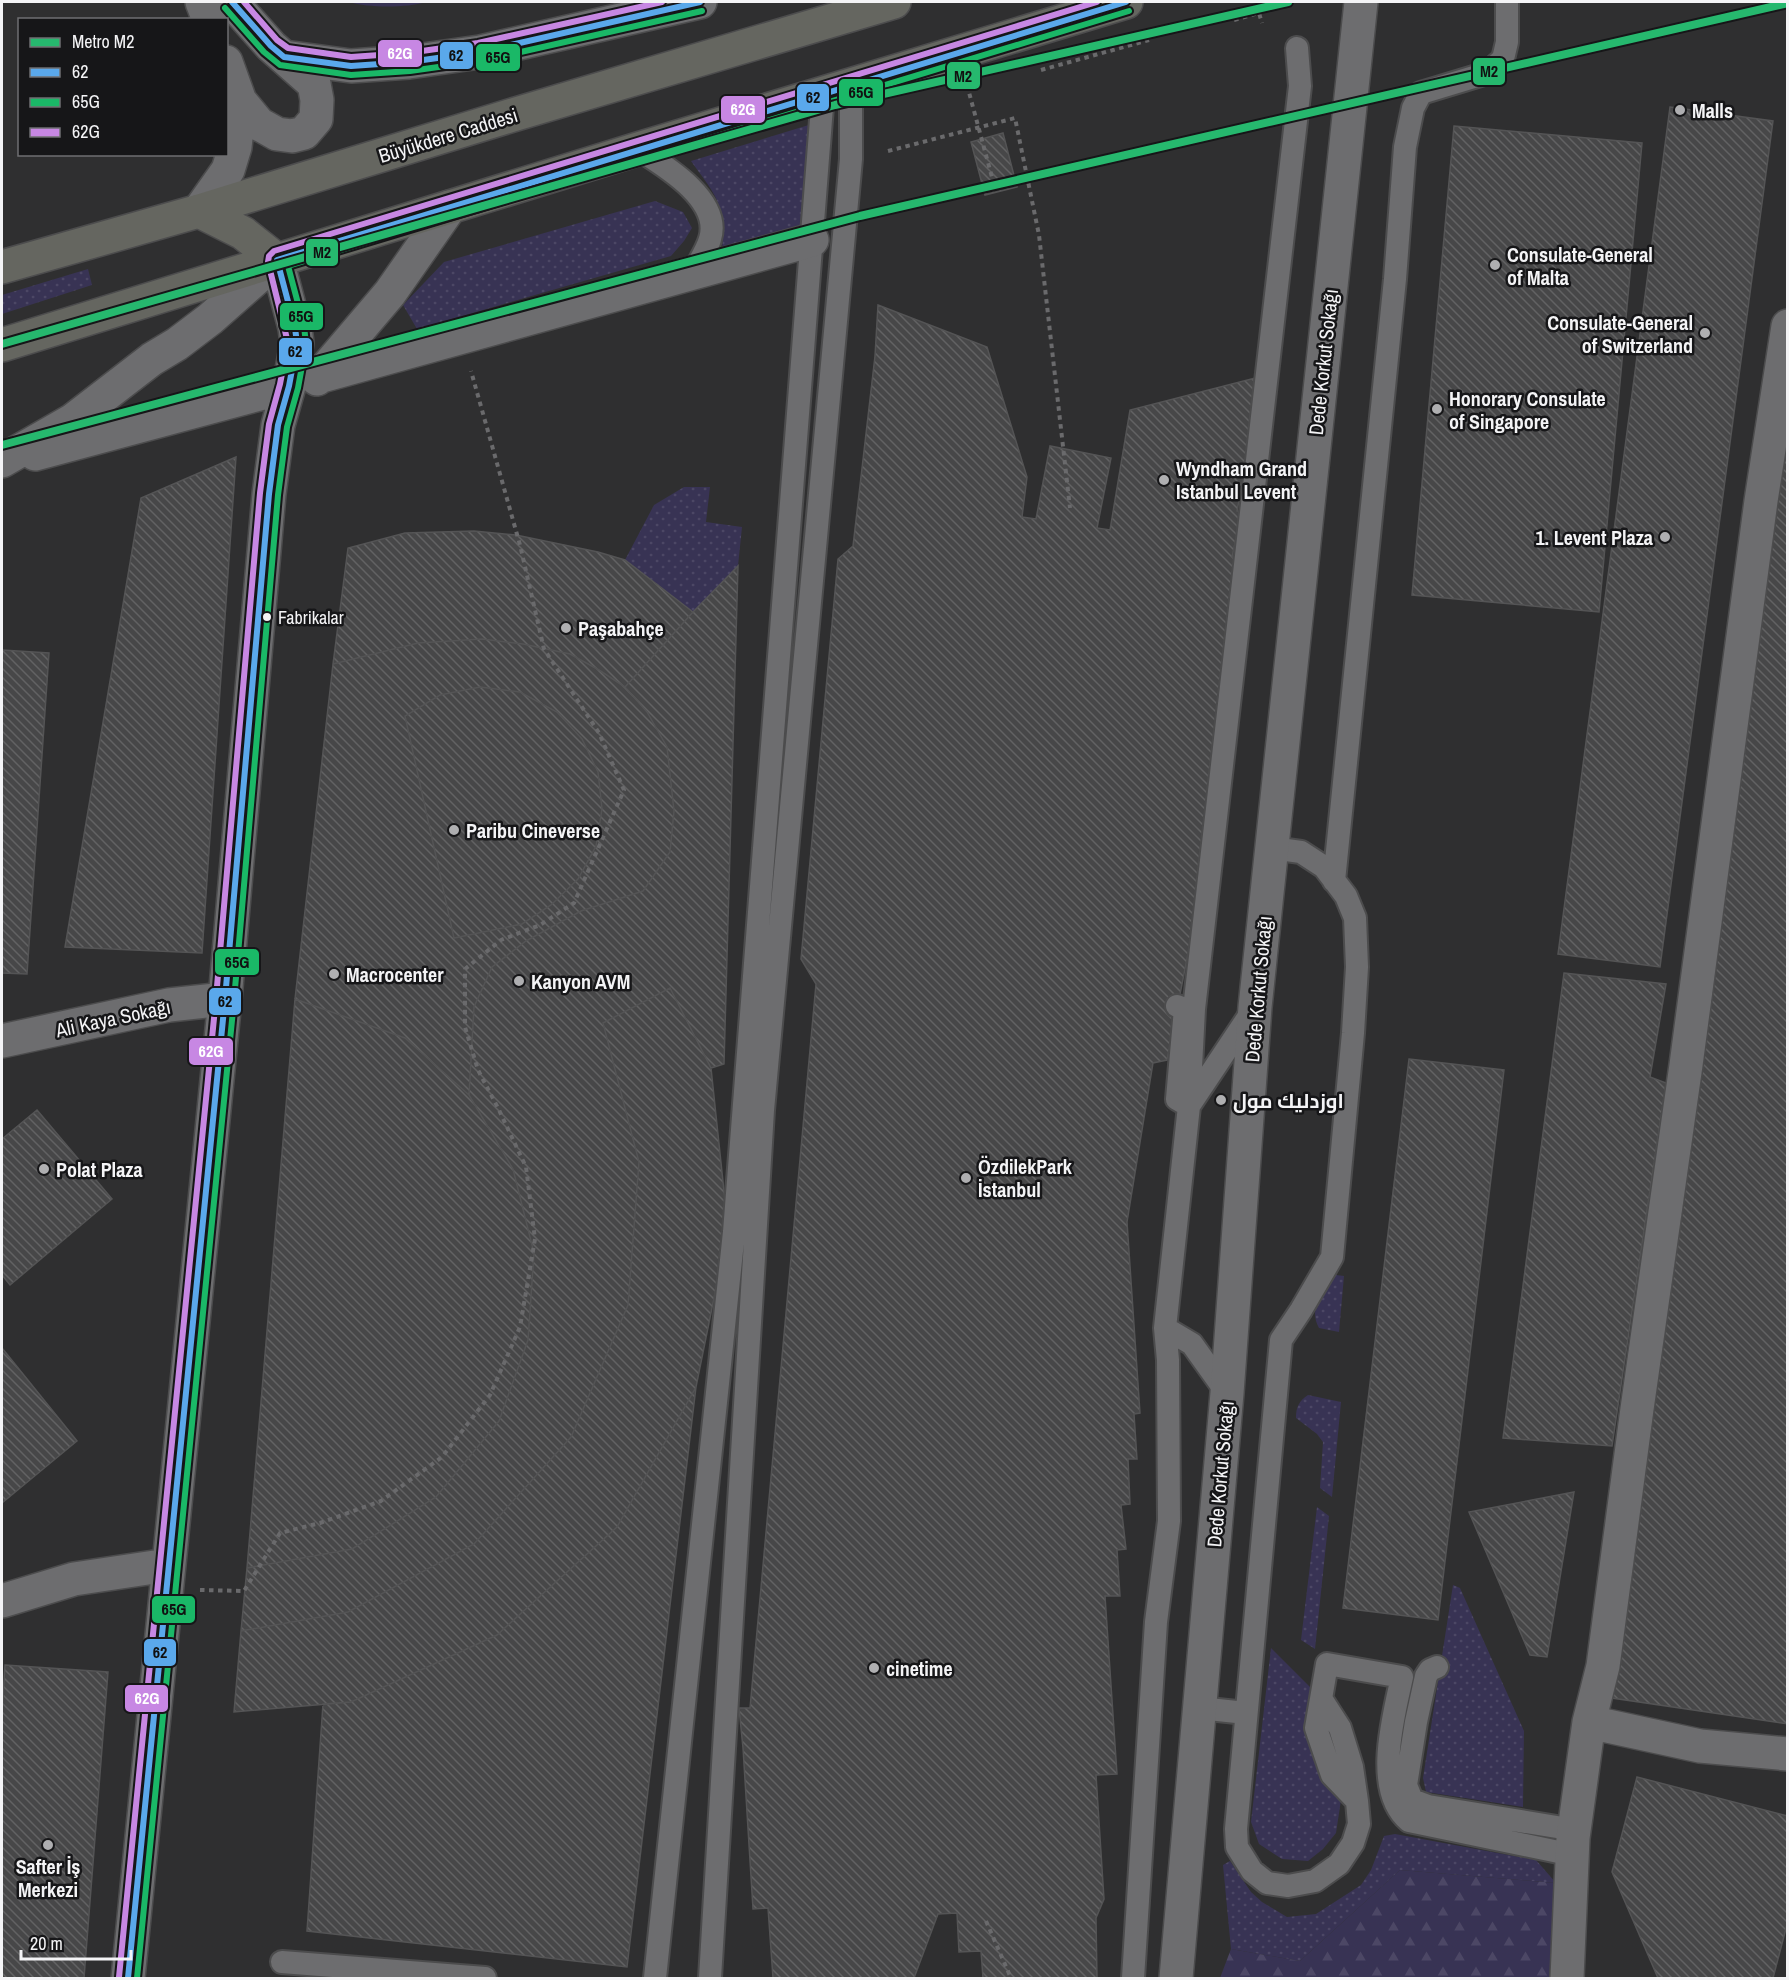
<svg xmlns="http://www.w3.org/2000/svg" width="1789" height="1980" viewBox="0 0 1789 1980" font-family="'Archivo Narrow',Cairo,sans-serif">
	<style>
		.grass { fill: url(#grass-dots) }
		.forest { fill: url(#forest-firs) }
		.park { fill: #383354 }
		.building { fill: url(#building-back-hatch); stroke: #545455; stroke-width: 1.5 }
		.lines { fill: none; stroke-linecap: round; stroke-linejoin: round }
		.service-casing { stroke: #4c4c4d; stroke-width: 26 }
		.minor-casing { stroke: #4c4c4d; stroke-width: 36 }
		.tertiary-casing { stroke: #4c4c4d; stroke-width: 36 }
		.secondary-casing { stroke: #4c4c4d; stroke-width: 36 }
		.primary-casing { stroke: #4c4c4d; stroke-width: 36 }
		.path { stroke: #6a6a6c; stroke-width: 4; stroke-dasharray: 4.5 4.5; stroke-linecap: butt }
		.service { stroke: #6d6d6f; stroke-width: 22 }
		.minor { stroke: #6d6d6f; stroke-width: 33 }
		.tertiary { stroke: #6d6d6f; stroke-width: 33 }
		.secondary { stroke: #6d6d6f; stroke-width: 33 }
		.primary { stroke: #656660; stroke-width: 33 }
		.bus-1-casing { stroke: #161618; stroke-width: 10 }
		.bus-2-casing { stroke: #161618; stroke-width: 10 }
		.bus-3-casing { stroke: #161618; stroke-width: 10 }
		.bus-1 { stroke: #5aa8eb; stroke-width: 6 }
		.bus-2 { stroke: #1ab867; stroke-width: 6 }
		.bus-3 { stroke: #c787e3; stroke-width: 6 }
		.metro-1-casing { stroke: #161618; stroke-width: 12 }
		.metro-1 { stroke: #26b86e; stroke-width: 8 }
		.poi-dot { fill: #afafb1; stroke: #161618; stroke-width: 2 }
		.bus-dot { fill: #f4f4f6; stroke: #161618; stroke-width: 2 }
		.labels { text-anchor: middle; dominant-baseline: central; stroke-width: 5; stroke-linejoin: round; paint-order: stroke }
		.bus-label { font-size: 18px; fill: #f4f4f6; stroke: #161618; text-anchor: start }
		.poi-label { font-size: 20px; font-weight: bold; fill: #f4f4f6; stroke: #161618; text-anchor: start }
		.street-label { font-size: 20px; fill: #f4f4f6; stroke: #161618 }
		.line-badge { stroke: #161618; stroke-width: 2 }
		.badge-label { font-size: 16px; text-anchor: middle; font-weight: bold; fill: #fff }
		.pale-badge-label { font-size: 16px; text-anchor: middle; font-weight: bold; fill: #111 }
	</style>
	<defs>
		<pattern id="grass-dots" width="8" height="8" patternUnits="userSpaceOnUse" patternTransform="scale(1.5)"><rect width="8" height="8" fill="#383354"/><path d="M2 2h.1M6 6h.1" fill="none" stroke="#4c4765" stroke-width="1.8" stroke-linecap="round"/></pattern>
		<pattern id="forest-firs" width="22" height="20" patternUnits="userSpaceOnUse" patternTransform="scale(1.5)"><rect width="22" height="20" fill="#383354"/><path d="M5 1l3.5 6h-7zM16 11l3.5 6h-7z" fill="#4c4765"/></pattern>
		<pattern id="building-back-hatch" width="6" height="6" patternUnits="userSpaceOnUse" patternTransform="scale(1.5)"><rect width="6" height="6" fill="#474748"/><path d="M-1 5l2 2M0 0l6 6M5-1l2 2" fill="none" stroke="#626263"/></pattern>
	</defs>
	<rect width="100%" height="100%" fill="#2f2f30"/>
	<path class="grass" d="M812,124L805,225L722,250C726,204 716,196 691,161Z
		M655,201L683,212L692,228L684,241L671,256L417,329L403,305L444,262Z
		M88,269L92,285L2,314V295Z
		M684,487H710L706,522L742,527L738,566L693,612L625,560L654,505Z
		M1336,1275L1344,1276L1339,1332L1319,1328C1308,1309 1322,1289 1336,1275Z
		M1308,1395L1341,1402L1332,1497L1320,1488L1323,1442L1317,1434L1296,1418C1296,1407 1299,1401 1308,1395Z
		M1317,1507L1329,1516L1315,1649L1301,1640Z
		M1453,1585L1460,1588L1524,1731L1523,1807L1426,1792L1423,1778Z
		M1271,1648L1312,1689L1341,1800L1336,1833L1323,1849L1308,1861L1282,1859L1259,1844L1251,1822Z
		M1395,1834L1536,1860L1556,1883L1400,1870L1300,1961L1231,1949L1223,1865L1230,1861L1251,1892L1262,1902L1287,1917L1316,1914L1361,1885L1371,1870L1384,1836Z"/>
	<path class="forest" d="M1400,1870L1556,1883L1549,1978H1220L1231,1949L1300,1961Z"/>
	<path class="park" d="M349,2H426C407,8 368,8 349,2Z"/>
	<path class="building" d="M1670,107L1773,121L1660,967L1558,954Z
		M1454,126L1642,143L1599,612L1412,595Z
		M1003,133L1017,187L985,195L971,142Z
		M878,305L987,347L1027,477L1022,517L1036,519L1050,446L1111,458L1097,528L1110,530L1130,410L1263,376L1237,511L1242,512L1232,557L1243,559L1232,667L1207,794L1219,797L1167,1060L1153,1063L1127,1222L1140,1413L1134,1414L1137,1459H1128L1130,1504L1121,1505L1126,1549L1117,1550L1120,1596H1105L1117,1774L1096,1775L1104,1899L1096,1918L1097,1978H983L981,1951L959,1952L957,1913L938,1914L914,1978H773L768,1908L753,1909L743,1748L739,1708H750L816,984L801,959L838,559L853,546L875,356Z
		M1788,392V1724L1612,1698Z
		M236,457L202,953L65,947L141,498Z
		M474,531L516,535L598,552L625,560L693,612L625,687L599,670L570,654L523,644L482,639L418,643L333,664L348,548L405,533Z
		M738,566L724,1064L711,1068L670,988L603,1023L639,1162L628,1305L571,1437L474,1544L348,1612L241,1631L247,1568L352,1549L436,1497L499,1421L528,1340L534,1253L513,1169L469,1095L474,1007L492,967L526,941L581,911L643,891L670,852L674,811L667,747L647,712L625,687L693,612Z
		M482,639L523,644L570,654L599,670L625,687L647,712L667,747L674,811L670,852L643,891L581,911L526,941L492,967L474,1007L469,1095L405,1038L295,999L333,664L418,643Z
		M2,650L49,653L27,974L2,973Z
		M480,687L520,692L557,712L582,739L598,772L602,809L596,846L578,879L551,905L522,924L454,938L405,716L440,695Z
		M1564,973L1666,984L1650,1077L1666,1083L1612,1446L1503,1438Z
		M670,988L711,1068L728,1229L696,1387L617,1527L497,1635L351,1702L234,1712L241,1631L348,1612L474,1544L571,1437L628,1305L639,1162L603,1023Z
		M295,999L405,1038L469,1095L513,1169L534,1253L528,1340L499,1421L436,1497L352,1549L247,1568Z
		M1409,1059L1504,1070L1438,1620L1343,1608Z
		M37,1110L112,1199L10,1285L2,1275V1139Z
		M2,1348L77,1441L2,1503Z
		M696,1387L627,1967L307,1931L323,1704L351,1702L497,1635L617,1527Z
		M1574,1492L1547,1657L1530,1655L1469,1512Z
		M5,1665L108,1672L84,1978H2V1712Z
		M1637,1777L1788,1816V1921L1773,1978H1658L1612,1872Z"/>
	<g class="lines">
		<g class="service-casing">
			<path id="service" d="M638,149C665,166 722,200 710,239C707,250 699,262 693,273
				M1272,848L1301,852L1324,867L1346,896L1355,918L1357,967L1353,1033L1332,1257L1301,1310L1281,1340L1236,1829L1237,1847L1252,1871L1267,1883L1288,1886L1315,1881L1339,1864L1353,1843L1359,1824L1357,1801L1352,1767L1340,1728L1322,1700
				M1334,881L1395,279L1405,147L1413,108L1421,93L1487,73L1503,59L1507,42V2
				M1177,1006L1185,1009L1177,1099L1189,1106L1194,1009L1300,86L1297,48
				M1227,1393L1192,1344L1165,1328L1189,1106L1253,1010
				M1437,1667L1430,1670L1426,1676L1416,1722L1406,1785L1412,1800L1428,1806L1575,1830
				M1199,1708L1246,1713
				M1357,1801L1332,1775L1316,1728L1327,1664L1402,1677C1393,1718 1373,1791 1409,1821L1573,1855
				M282,1962L485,1978
				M655,1978L734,1232L823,94
				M710,1978L763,1110L851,159V86
				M1133,1978L1156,1622L1169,1521L1168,1360L1165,1328"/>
		</g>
		<g class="minor-casing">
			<path id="minor" d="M2,1041L169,1005L225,999
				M1589,1722L1700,1746L1788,1754
				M1176,1978L1227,1393L1255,1007L1361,2
				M1567,1978L1573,1838L1589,1722L1603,1666L1637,1409L1686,1065L1761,501L1788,326"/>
		</g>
		<g class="tertiary-casing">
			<path id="tertiary" d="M318,377L812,240
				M317,379L390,293L450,207
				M35,454L289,386
				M2,461L73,420L152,359L177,344L210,319L277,260L295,328L297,343L289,386L278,425L269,494L225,999L128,1978
				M2,1601L74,1579L168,1565"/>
		</g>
		<g class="secondary-casing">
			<path id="secondary" d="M202,2L209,20
				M284,57L351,66L409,62L480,52L700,2
				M226,62L240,101L259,124L277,134L292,136L304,133L316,119L317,100L314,84L271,46L232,2
				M199,211L228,170L235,147L240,101"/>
		</g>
		<g class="primary-casing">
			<path id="primary" d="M199,211L243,233L277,260
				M2,267L199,211L516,114L894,2
				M2,345L638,149L1126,2"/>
		</g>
		<path class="path" d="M1234,20L1259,13L1262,23
			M1041,70L1149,40
			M967,85L993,181
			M888,151L1015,118L1039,235L1070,508
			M200,1590L244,1591L280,1533L320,1523L381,1501L442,1457L490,1395L520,1327L535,1239L526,1167L498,1108L478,1070L465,1027V969L501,940L540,925L574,903L624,790L599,733L544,649L520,545L471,371
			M986,1921L1011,1978"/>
		<use href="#service" class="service"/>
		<use href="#minor" class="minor"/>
		<use href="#tertiary" class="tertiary"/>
		<use href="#secondary" class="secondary"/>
		<use href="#primary" class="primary"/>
		<g class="bus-1-casing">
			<path id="bus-1" d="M232,2L271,46L284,57L351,66L409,62L480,52L700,2
				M128,1978L225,999L269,494L278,425L289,386L297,343L295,328L277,260L1126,2"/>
		</g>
		<g class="bus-2-casing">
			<path id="bus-2" d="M225,8L264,52L280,65L351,75L410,71L481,61L702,11
				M137,1978L234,1000L278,495L287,427L298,388L306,344L304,326L288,266L1129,11"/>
		</g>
		<g class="bus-3-casing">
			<path id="bus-3" d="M244,2L277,40L288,48L351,57L408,53L478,43L662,2
				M119,1977L216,998L260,493L269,424L280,384L288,343L268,262L269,256L274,251L1097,2"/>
		</g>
		<use href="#bus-1" class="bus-1"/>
		<use href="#bus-2" class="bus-2"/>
		<use href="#bus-3" class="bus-3"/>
		<g class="metro-1-casing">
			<path id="metro-1" d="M2,344L835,105L1288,2
				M2,445L860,216L1788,3"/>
		</g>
		<use href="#metro-1" class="metro-1"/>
	</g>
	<g class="poi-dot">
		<circle cx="1680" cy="110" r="6"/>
		<circle cx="1495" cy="265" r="6"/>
		<circle cx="1705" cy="333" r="6"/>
		<circle cx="1437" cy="409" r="6"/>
		<circle cx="1164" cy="480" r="6"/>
		<circle cx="1665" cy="537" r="6"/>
		<circle cx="566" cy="628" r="6"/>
		<circle cx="454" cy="830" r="6"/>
		<circle cx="334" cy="974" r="6"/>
		<circle cx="519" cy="981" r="6"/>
		<circle cx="1221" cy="1100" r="6"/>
		<circle cx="44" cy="1169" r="6"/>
		<circle cx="966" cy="1178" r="6"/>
		<circle cx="874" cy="1668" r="6"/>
		<circle cx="48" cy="1845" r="6"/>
	</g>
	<circle class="bus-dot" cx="267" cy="617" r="5"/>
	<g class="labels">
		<g class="bus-label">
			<text x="278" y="617">Fabrikalar</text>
		</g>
		<g class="poi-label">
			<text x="1692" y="110">Malls</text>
			<text x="1507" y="254">Consulate-General<tspan x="1507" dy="23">of Malta</tspan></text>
			<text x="1693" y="322" text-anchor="end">Consulate-General<tspan x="1693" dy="23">of Switzerland</tspan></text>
			<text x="1449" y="398">Honorary Consulate<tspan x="1449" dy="23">of Singapore</tspan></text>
			<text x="1176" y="468">Wyndham Grand<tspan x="1176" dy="23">Istanbul Levent</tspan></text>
			<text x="1653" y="537" text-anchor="end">1. Levent Plaza</text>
			<text x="578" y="628">Paşabahçe</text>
			<text x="466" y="830">Paribu Cineverse</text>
			<text x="346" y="974">Macrocenter</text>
			<text x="531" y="981">Kanyon AVM</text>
			<text x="1233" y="1100">اوزدليك مول</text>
			<text x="978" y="1166">ÖzdilekPark<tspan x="978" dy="23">İstanbul</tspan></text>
			<text x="56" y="1169">Polat Plaza</text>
			<text x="886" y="1668">cinetime</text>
			<text x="48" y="1866" text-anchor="middle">Safter İş<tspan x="48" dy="23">Merkezi</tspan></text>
		</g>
		<g class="street-label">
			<text transform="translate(448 135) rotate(-17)">Büyükdere Caddesi</text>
			<text transform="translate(1323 362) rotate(-84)">Dede Korkut Sokağı</text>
			<text transform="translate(1258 989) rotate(-85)">Dede Korkut Sokağı</text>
			<text transform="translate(113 1018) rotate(-12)">Ali Kaya Sokağı</text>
			<text transform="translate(1220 1474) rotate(-85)">Dede Korkut Sokağı</text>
		</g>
	</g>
	<g class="line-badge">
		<rect x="377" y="39" width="46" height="29" rx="6" fill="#c787e3"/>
		<rect x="439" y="41" width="35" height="29" rx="6" fill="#5aa8eb"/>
		<rect x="475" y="43" width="46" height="29" rx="6" fill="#1ab867"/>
		<rect x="1472" y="57" width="34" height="29" rx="6" fill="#26b86e"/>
		<rect x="946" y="61" width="35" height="29" rx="6" fill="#26b86e"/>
		<rect x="838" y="78" width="46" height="29" rx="6" fill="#1ab867"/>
		<rect x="796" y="83" width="34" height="29" rx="6" fill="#5aa8eb"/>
		<rect x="720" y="95" width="46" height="29" rx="6" fill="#c787e3"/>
		<rect x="305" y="238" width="34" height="29" rx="6" fill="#26b86e"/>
		<rect x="279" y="302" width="45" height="29" rx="6" fill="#1ab867"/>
		<rect x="278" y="337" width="35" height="29" rx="6" fill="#5aa8eb"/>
		<rect x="214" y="948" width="46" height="28" rx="6" fill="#1ab867"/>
		<rect x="208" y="987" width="34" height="29" rx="6" fill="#5aa8eb"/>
		<rect x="188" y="1037" width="46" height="29" rx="6" fill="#c787e3"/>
		<rect x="151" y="1595" width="45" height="29" rx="6" fill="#1ab867"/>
		<rect x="143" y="1638" width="34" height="29" rx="6" fill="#5aa8eb"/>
		<rect x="124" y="1684" width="45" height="29" rx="6" fill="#c787e3"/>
	</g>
	<g class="badge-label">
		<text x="400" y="59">62G</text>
		<text x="743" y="115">62G</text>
		<text x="211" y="1057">62G</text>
		<text x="147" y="1704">62G</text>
	</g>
	<g class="pale-badge-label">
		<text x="456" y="61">62</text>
		<text x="498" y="63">65G</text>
		<text x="1489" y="77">M2</text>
		<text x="963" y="82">M2</text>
		<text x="861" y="98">65G</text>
		<text x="813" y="103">62</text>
		<text x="322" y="258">M2</text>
		<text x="301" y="322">65G</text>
		<text x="295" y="357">62</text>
		<text x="237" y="968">65G</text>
		<text x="225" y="1007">62</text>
		<text x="174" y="1615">65G</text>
		<text x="160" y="1658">62</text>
	</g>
	<rect width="1789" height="1980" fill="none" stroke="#f4f4f6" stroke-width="6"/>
	<rect x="18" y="18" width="210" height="138" fill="#161618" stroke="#6f6f71" stroke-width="1.5"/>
	<rect x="30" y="38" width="30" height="9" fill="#26b86e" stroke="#6f6f71" stroke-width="1.5"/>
	<text x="72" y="48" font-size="18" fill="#f4f4f6">Metro M2</text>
	<rect x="30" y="68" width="30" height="9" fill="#5aa8eb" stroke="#6f6f71" stroke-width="1.5"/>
	<text x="72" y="78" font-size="18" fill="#f4f4f6">62</text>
	<rect x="30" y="98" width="30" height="9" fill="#1ab867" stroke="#6f6f71" stroke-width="1.5"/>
	<text x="72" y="108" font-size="18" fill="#f4f4f6">65G</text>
	<rect x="30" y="128" width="30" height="9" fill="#c787e3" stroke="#6f6f71" stroke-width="1.5"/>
	<text x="72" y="138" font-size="18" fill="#f4f4f6">62G</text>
	<path d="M21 1950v9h110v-9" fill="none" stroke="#f4f4f6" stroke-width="3"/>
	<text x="30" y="1950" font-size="18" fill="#f4f4f6" stroke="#161618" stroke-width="4.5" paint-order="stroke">20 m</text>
</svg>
